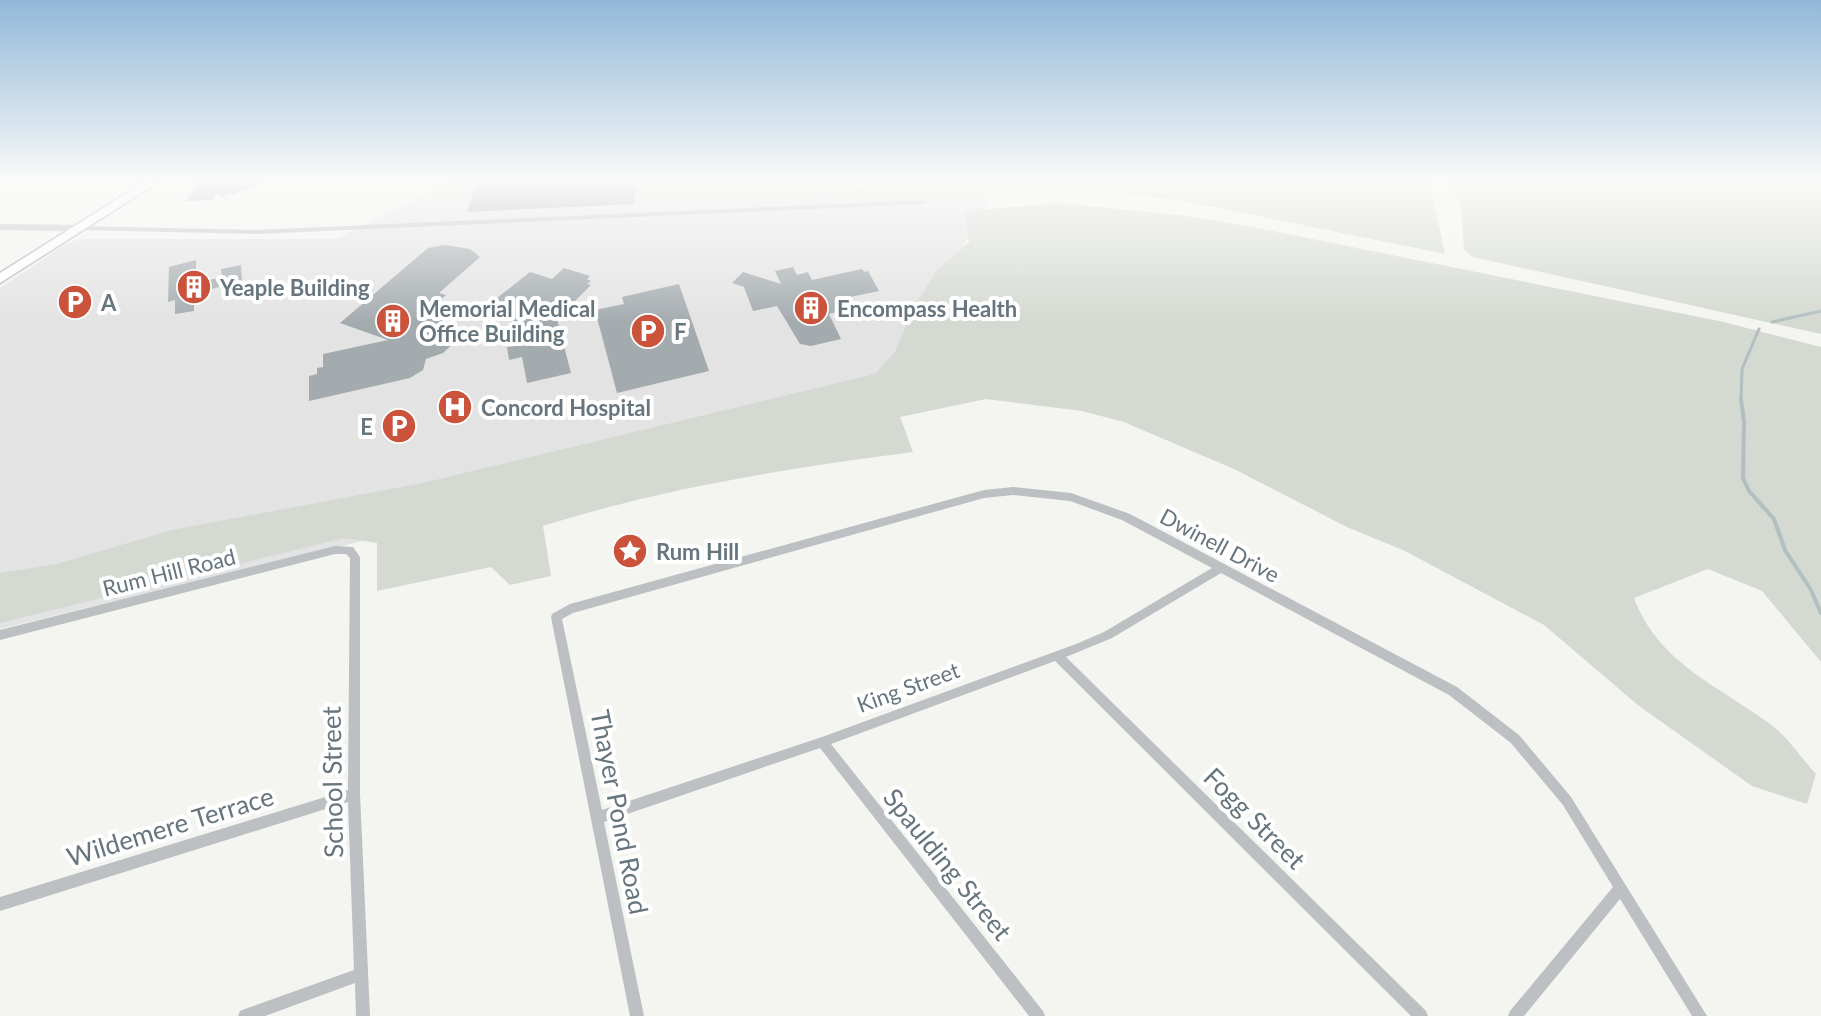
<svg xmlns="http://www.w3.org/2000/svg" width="1821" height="1016" viewBox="0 0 1821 1016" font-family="Lato,sans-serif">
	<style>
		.built { fill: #e2e3e2 }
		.green { fill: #d4d9d1 }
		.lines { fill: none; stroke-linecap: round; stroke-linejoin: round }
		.stream-far1 { stroke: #b2bfc1; stroke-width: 3 }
		.stream { stroke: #b2bfc1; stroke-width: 4 }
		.building { fill: #a4abaf }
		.primary-casing { stroke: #b0b4b7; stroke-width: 3 }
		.minor { fill: #bcc0c2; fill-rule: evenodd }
		.tertiary { fill: #bcc0c2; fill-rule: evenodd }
		.primary { fill: #fff; fill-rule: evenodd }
		.labels { text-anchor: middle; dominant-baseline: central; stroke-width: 8; stroke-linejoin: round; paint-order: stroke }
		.poi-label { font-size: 22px; font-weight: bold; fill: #67757e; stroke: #fff; text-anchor: start }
		.street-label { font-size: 22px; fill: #67757e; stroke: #fff }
		.near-street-label { font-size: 26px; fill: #67757e; stroke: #fff }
	</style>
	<rect width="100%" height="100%" fill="#f4f4f1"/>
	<path class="built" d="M452,181H999L922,321L1026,380L0,629V288L66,244L79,239H336Z"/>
	<path class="green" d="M803,181H860L868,189L869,199L834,198Z
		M1005,181H1429L1445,254L1190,202L1124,193L1001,188Z
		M1451,181H1821V334L1473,257L1464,249L1461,207Z
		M1059,203L1188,216L1273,231L1719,321L1821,347V662L1762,591L1708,569L1634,598C1659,665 1722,687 1774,727C1790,740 1802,759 1816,774L1807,804L1752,786L1639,706L1544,625L1405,551L1347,527L1234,469L1124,422L1082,411L986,399L900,417L913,452C788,468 663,488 543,526L551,576L510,585L491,567L377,591V543L344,538L0,623V573L57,564L172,530L423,483L875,374L895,352L912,311L936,271L969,242L965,211Z"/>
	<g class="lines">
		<path class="stream-far1" d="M1772,322L1821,311
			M1741,401L1742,369L1759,329"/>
		<path class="stream" d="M1741,399L1744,422L1743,478L1749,491L1774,519L1785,550L1811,590L1821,613"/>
	</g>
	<path class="building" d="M199,181H267L233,195L231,193L221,197L217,194L212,200L186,201Z
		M513,181H637L634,204L467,212L477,183Z
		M445,245L470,249L480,257L439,293L446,295L437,303V311L446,329L454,328V343L443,353L426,359L423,370L410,378L309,401V376L317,374V368L323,367V354L388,340L340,323L428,248Z
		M196,260V283L222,277L221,269L241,265L242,281L204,291V293L194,296V311L175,314V300L168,302L169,267Z
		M793,267L797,275L808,272L812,280L862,269L864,272L868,271L879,291L840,299L846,310L829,314L841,339L811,346L800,344L777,306L753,311L744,287L732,283L743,272L781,284L775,271Z
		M564,268L590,276L587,279L591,281L587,284L591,285L557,319L571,373L527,383L522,357L509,360L507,347L515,346L510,319L482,310L530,272L552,279Z
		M679,284L709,371L617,393L595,310L624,304L622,297Z"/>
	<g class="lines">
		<g class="primary-casing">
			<path id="primary" d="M146,181H160L0,283V273Z"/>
		</g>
		<path class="minor" d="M923,200L927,202L926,204L257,234L80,230L76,228L80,226L257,230Z
			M1013,487L1071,493L1130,514L1457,687L1519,735L1571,797L1707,1016H1692L1620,899L1524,1016H1508L1510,1011L1613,887L1563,805L1511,743L1449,695L1221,573L1112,638L1066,657L1426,1011L1428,1016H1411L1055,661L831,744L1043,1011L1045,1016H1029L820,748L604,822L644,1016H630L551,617L552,614L570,604L984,490ZM1013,495L1070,501L1122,520L1212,568L1104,632L1076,644L822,737L602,810L562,619L573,613L984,498Z
			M335,546L353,547L360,557V794L370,1016H356L355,983L265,1016H238L240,1011L245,1009L354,970L348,802L0,911V897L348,790L350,558L346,554H335L0,640V630Z"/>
		<path class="tertiary" d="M0,224L80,225L85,228L80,231L0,230Z"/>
		<use href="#primary" class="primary"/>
	</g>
	<linearGradient id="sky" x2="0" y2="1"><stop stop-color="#92b8d8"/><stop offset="0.56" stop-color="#fafaf9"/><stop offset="1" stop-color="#fafaf9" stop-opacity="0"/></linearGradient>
	<rect width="1821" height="323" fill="url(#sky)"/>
	<defs>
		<g id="building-disc" transform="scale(1.8)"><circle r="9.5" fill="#cb533b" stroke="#fff"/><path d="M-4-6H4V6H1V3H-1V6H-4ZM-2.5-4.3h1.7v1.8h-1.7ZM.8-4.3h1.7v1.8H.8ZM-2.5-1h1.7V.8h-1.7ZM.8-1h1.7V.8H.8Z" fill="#fff"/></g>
		<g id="parking-disc" transform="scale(1.8)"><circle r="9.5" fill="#cb533b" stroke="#fff"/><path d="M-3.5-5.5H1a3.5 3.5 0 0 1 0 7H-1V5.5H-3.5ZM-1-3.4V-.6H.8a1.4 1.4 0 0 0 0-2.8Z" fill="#fff"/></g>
		<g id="hospital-disc" transform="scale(1.8)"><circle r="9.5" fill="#cb533b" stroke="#fff"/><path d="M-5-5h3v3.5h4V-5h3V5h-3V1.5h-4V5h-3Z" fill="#fff"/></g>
		<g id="sight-disc" transform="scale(1.8)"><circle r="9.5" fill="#cb533b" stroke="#fff"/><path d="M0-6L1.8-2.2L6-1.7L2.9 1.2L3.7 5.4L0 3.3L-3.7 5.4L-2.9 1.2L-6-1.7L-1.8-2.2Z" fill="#fff"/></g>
	</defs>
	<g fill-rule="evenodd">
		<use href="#building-disc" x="194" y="287"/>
		<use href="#parking-disc" x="75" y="302"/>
		<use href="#building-disc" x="811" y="308"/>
		<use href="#building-disc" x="393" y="321"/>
		<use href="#parking-disc" x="648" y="331"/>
		<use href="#hospital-disc" x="455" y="407"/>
		<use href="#parking-disc" x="399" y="426"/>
		<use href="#sight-disc" x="630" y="551"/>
	</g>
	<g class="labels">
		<g class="poi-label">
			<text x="220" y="287">Yeaple Building</text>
			<text x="101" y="302">A</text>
			<text x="419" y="308">Memorial Medical<tspan x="419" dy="25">Office Building</tspan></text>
			<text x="837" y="308">Encompass Health</text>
			<text x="674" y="331">F</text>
			<text x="481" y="407">Concord Hospital</text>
			<text x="373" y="426" text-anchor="end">E</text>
			<text x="656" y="551">Rum Hill</text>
		</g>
		<g class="street-label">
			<text transform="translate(1220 545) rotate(28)">Dwinell Drive</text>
			<text transform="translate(169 572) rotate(-14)">Rum Hill Road</text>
			<text transform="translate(908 687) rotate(-20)">King Street</text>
		</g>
		<g class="near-street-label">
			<text transform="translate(332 782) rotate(-91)">School Street</text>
			<text transform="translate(620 812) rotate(79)">Thayer Pond Road</text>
			<text transform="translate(1255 818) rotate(45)">Fogg Street</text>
			<text transform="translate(170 826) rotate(-17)">Wildemere Terrace</text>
			<text transform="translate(948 864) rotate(51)">Spaulding Street</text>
		</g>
	</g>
</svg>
